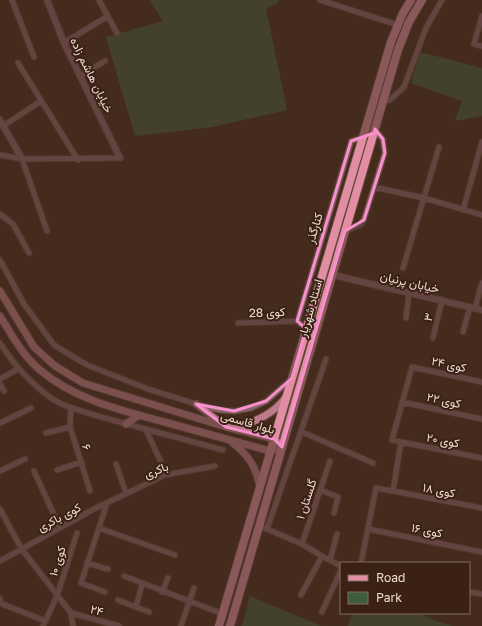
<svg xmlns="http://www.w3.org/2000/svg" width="482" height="626" viewBox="0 0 482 626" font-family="'Golos Text',Vazirmatn,sans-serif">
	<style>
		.green { fill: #405c3f }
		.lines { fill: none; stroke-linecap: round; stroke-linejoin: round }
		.minor-casing { stroke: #61473a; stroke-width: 7 }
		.tertiary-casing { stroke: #61473a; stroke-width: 8 }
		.secondary-casing { stroke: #61473a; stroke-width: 9 }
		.primary-casing { stroke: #61473a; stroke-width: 10 }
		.minor { stroke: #8b626b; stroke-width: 5 }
		.tertiary { stroke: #8b626b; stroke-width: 6 }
		.secondary { stroke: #bb7b8a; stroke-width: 7 }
		.primary { stroke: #e18ea2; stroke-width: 8 }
		.marked { fill: none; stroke: #f790cd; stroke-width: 3; stroke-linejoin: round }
		.labels { text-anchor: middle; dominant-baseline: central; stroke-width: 4; stroke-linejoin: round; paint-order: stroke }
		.street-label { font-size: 12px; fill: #eddbd2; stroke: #3b2114 }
	</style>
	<rect width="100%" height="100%" fill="#462b1d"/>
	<path class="green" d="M150,0H278L279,2L266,9L287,110L212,127L135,136L106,37L163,21Z
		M420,52L482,68V116L455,121L462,101L411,83Z
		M250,596L321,626H242Z
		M352,613H418L436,621L453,626H348Z"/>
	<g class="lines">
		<g class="minor-casing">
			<path id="minor" d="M12,0L34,57
				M99,0L117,33
				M320,0L398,25
				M482,16L474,44L482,46
				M64,43L108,16
				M18,63L78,160
				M80,76L105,61
				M383,101L390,100L404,87L426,28L442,0
				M3,126L41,101
				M0,155L22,159L120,158
				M22,159L47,231
				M374,187L424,198L482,215
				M463,210L482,142
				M0,214L13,224L29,253
				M345,231L360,225L364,220L385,153L383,139L375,129
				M0,260L24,304L54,345L87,365L148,389L196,404L220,410L234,411L251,408L266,401L290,380
				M403,268L439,147
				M475,308L482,283
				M406,318L409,293
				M238,323L297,321
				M306,329L297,321L351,141L363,137
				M463,332L470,307
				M433,338L442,300
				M0,343C14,365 32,385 54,400C71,410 93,414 112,420C149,430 186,440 223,450
				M0,379L16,370
				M0,384L4,391
				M402,402L482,419
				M71,408L70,427L90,491
				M0,423L31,408
				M146,430L161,462
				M302,432L373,463
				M46,433L70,427
				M401,442L482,458
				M116,464L126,493
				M57,470L82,462
				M0,471L25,459
				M34,471L60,528
				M320,490L338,497L334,513
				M393,491L482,508
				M0,509L21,548L71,613L73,626
				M260,526L302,544L322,556L341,566
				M99,528L175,555
				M267,529L326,359
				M368,529L482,552
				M302,544L330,461
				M330,560L337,534
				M0,561L96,508L165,475L215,466
				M87,563L108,569
				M361,563L376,488L393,491L401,442L392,440L412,367L482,382
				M124,576L223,614
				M105,592L81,583L107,503
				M162,592L168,578
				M469,592L482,594
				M301,595L322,556
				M0,599V603L45,621
				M118,600L149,612
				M136,607L142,584
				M322,612L341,570
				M71,613L119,626
				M43,626L57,596L77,533
				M181,626L194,588"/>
		</g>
		<g class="tertiary-casing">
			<path id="tertiary" d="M47,0L64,43L120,158
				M0,120L22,159
				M333,275L482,310"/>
		</g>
		<g class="secondary-casing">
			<path id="secondary" d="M0,291L34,347L55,366L83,383L226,427L274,439L282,447L270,451C236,442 202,432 168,423C124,411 75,400 40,370C22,355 12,335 0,316
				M196,404L223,425
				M126,424L139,415
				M235,429C255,421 273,415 286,397
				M232,442C249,456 256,466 260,488"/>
		</g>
		<g class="primary-casing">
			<path id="primary" d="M219,626L391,42L403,13L411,0
				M230,626L398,50L409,22L422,0"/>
		</g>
		<use href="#minor" class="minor"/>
		<use href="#tertiary" class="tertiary"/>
		<use href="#secondary" class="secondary"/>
		<use href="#primary" class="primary"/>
	</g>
	<path d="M0 0H482V626H0ZM375,129L383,139L385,153L364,220L345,231L282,447L274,439L226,427L196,404L234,411L266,401L292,378L306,329L297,321L351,141L374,133Z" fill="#462b1d" fill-opacity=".55" fill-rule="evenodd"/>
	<path class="marked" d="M375,129L383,139L385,153L364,220L345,231L282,447L274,439L226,427L196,404L234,411L266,401L292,378L306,329L297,321L351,141L374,133Z"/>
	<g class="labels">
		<g class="street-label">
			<text transform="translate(92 75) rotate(64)">خیابان هاشم زاده</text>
			<text transform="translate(314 228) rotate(-73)">کنارگذر</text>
			<text transform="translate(410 282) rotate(13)">خیابان پرنیان</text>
			<text transform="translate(310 308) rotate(-74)">استاد شهریار</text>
			<text transform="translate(267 312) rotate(-2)">کوی 28</text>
			<text transform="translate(428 317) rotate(-76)">۳</text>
			<text transform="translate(449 364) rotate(12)">کوی ۲۴</text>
			<text transform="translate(444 400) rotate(12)">کوی ۲۲</text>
			<text transform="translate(248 422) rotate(16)">بلوار قاسمی</text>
			<text transform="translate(443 440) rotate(11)">کوی ۲۰</text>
			<text transform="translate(87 447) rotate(73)">۶</text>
			<text transform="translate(156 470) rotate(-21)">باکری</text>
			<text transform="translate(439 490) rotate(11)">کوی ۱۸</text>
			<text transform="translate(306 499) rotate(-72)">۱ گلستان</text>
			<text transform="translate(59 517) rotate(-28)">کوی باکری</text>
			<text transform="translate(427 530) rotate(11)">کوی ۱۶</text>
			<text transform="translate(57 561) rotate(-73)">کوی ۱۰</text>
			<text transform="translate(97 610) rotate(15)">۲۴</text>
		</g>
	</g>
	<rect x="340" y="562" width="130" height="52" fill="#3b2114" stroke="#826b60"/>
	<rect x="348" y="575" width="20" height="6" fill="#e18ea2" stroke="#826b60"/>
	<text x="376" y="582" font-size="12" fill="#eddbd2">Road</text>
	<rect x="348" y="592" width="20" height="12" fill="#405c3f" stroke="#826b60"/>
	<text x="376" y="602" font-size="12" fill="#eddbd2">Park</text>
</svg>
